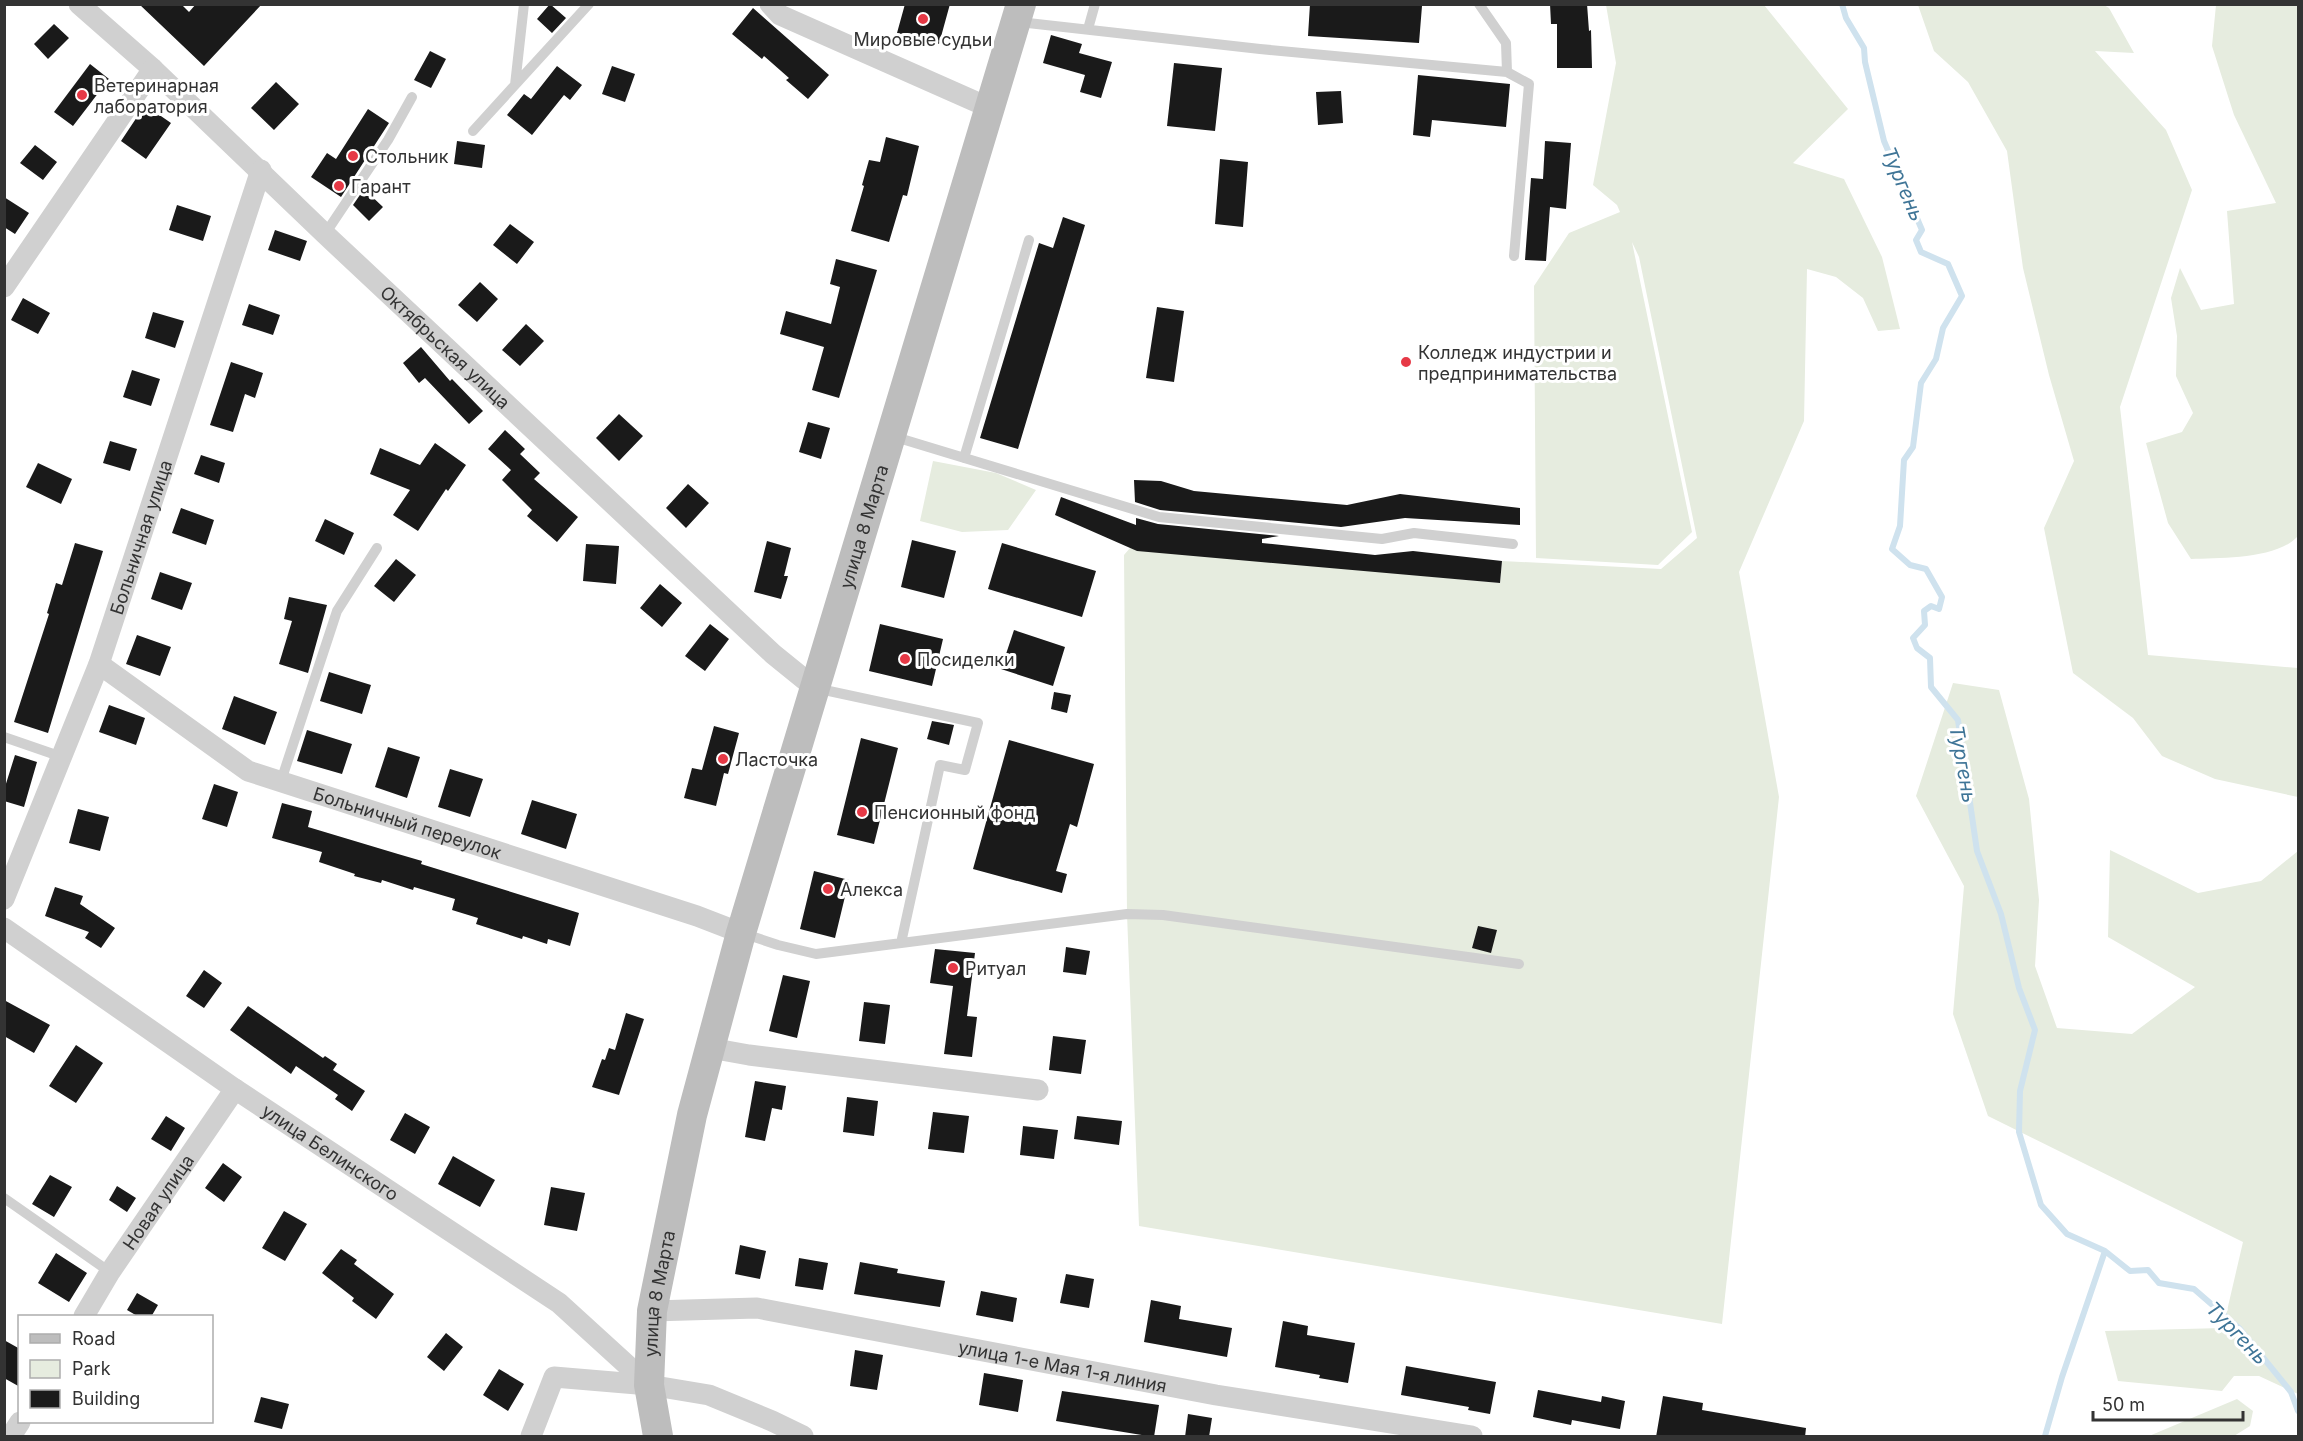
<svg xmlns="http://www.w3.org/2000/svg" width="2303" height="1441" viewBox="0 0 2303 1441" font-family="Inter,sans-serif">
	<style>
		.green { fill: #e6ecdf }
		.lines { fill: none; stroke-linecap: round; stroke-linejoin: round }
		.stream { stroke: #cfe2ee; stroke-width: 6 }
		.building { fill: #1a1a1a }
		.lane { stroke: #d0d0d0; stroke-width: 10 }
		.street { stroke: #d0d0d0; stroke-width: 21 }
		.secondary { stroke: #bdbdbd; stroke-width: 30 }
		.poi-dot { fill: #e63946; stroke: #fff; stroke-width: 2 }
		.labels { text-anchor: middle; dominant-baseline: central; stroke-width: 6; stroke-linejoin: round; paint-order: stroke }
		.poi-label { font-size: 18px; fill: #333; stroke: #fff; text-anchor: start }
		.street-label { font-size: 18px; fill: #333; stroke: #fff }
		.water-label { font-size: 20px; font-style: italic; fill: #3f7597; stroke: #fff }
	</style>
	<rect width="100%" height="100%" fill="#fff"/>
	<path class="green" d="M1606,5H1764L1848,109L1793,163L1844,179L1882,257L1900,329L1878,331L1863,298L1836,277L1807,269L1804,421L1739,572L1779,797L1722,1324L1139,1226L1127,914L1124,555L1130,548L1500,583L1502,561L1661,569L1697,538L1639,257L1632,242L1692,532L1658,565L1536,558L1534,286L1569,233L1620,212L1617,205L1593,185L1616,63Z
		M1918,5H2104L2109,8L2134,53L2095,51L2166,130L2192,190L2120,407L2148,655L2298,668V797L2215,779L2162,756L2133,718L2073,673L2044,528L2074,461L2049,375L2023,268L2007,151L1968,82L1934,51Z
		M2216,5H2298V536C2278,559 2221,558 2191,559L2168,523L2146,443L2182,432L2193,413L2176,376L2177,336L2171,298L2180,268L2201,310L2234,304L2227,211L2276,203L2234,115L2212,46Z
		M933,461L996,473L1036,490L1008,530L962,532L920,521Z
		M1953,683L1999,690L2029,799L2039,900L2035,966L2057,1028L2132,1034L2195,987L2108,937L2110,850L2198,893L2261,881L2298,851V1394L2259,1376H2234L2222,1391L2118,1381L2105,1331L2223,1328L2243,1242L1988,1116L1953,1014L1964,886L1916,796Z
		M2237,1399L2253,1411L2250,1426L2234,1436H2149Z"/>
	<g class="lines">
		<path class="stream" d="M1842,4L1846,18L1864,48L1865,62L1884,141L1922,230L1916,240L1921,252L1948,264L1962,296L1943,328L1936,359L1921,383L1913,447L1904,460L1900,526L1892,549L1910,565L1926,569L1942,597L1939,609L1931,606L1924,611L1925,625L1913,638L1917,648L1930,658L1931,687L1958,720L1977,851L2001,914L2019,988L2035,1030L2020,1091L2019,1132L2041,1205L2067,1234L2105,1251L2130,1271L2148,1270L2159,1283L2194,1289L2239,1328L2291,1392L2298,1411
			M2045,1436L2062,1377L2105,1251"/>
	</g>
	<path class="building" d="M139,4H181L189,12L196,4H262L204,66Z
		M550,4L566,18L552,33L537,19Z
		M905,4H950L939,44L897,33Z
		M1310,4L1422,6L1419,43L1308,36Z
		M1550,4H1587L1589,31L1591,30L1592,68H1557V24H1551Z
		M753,8L829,75L808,99L786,80L789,78L764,56L762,59L732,34Z
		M54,24L69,38L48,59L34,44Z
		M1051,35L1082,44L1079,53L1112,62L1101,98L1080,92L1085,75L1043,63Z
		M430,51L446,59L431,88L414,80Z
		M1174,63L1222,68L1215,131L1167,126Z
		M90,64L109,79L73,126L54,112Z
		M557,66L582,85L570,100L564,95L532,135L507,115L524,94L531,99Z
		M612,66L635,74L625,102L602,94Z
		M1418,75L1510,84L1506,127L1432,120L1430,137L1413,135Z
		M276,82L299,104L274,130L251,108Z
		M1341,91L1343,123L1318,125L1316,92Z
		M145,105L171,123L146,159L121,141Z
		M368,109L389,123L341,197L311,177L327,153L336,159Z
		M886,137L919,146L907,196L903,195L889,242L851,231L864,186L862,185L869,160L880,162Z
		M457,141L485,145L482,168L454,164Z
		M1545,141L1571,143L1566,209L1550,207L1546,261L1525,260L1531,178L1543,179Z
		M35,145L57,162L43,180L20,163Z
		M1220,159L1248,162L1243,227L1215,224Z
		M364,189L383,207L369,221L353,205Z
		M4,197L29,213L15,234L4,227Z
		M177,205L211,216L203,241L169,230Z
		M1063,217L1085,225L1018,449L980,438L1039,243L1053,248Z
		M510,224L534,242L517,264L493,245Z
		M275,230L307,241L300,261L268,250Z
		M836,259L877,270L839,398L812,390L824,347L780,334L786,311L831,324L840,287L830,284Z
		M480,282L498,299L477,322L458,305Z
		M23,298L50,313L38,334L11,320Z
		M249,304L280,315L273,335L242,325Z
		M1157,307L1184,311L1174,382L1146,378Z
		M153,312L184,321L175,348L145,338Z
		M526,324L544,341L520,366L502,350Z
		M421,347L450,381L452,379L483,411L469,424L425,378L419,383L403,363Z
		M231,362L263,373L255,398L245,394L233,432L210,425Z
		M132,370L160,379L151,406L123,397Z
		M619,414L643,436L619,461L596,438Z
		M808,422L830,428L821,459L799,452Z
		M505,430L525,449L520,454L540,473L534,479L578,517L557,542L527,516L532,510L502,480L511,470L488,449Z
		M110,441L137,449L130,471L103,463Z
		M435,443L466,465L448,491L446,489L418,531L393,515L410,490L370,474L380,448L420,465Z
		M201,455L225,463L219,483L194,474Z
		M38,463L72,479L61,504L26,487Z
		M1134,480L1161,481L1194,491L1347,505L1400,494L1520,508V525L1405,518L1341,527L1160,510L1135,502Z
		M688,484L709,503L686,528L666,508Z
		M1061,497L1136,525V518L1158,524L1279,536L1262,539V543L1375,555L1413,551L1502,561L1500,583L1137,551L1055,515Z
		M181,508L214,520L206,545L172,533Z
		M325,519L354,533L344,555L315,541Z
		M912,540L956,551L944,598L901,587Z
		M767,541L791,548L784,576H788L781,599L754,592Z
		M75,543L103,551L48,733L14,722L49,614L47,613L56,583L62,585Z
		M1002,543L1096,571L1082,617L988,589Z
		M586,544L619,546L616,584L583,581Z
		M396,559L416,575L394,602L374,586Z
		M160,572L192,583L182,610L151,599Z
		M660,584L682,603L662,627L640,608Z
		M289,597L327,605L308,673L279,664L292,621L284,619Z
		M710,624L729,639L705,671L685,656Z
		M880,624L943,639L932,686L869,671Z
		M1014,630L1065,647L1053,686L1001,669Z
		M137,635L171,647L160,676L126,664Z
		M329,672L371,685L362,714L320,701Z
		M1054,692L1071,695L1067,713L1051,709Z
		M234,696L277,712L265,745L222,729Z
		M109,705L145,718L136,745L99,732Z
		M932,721L954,725L949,745L927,739Z
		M714,726L739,733L728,774L724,773L716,806L684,798L692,768L702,770Z
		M307,730L352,744L342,774L297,761Z
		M861,738L898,748L874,844L837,835Z
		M1009,740L1094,764L1077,827L1070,824L1056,871L1067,874L1062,893L973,869Z
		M388,747L420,757L407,798L375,787Z
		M15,755L37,762L24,807L4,801V790Z
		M450,769L483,779L470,817L438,807Z
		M214,784L238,792L227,827L202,819Z
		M532,800L577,814L566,849L521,834Z
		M282,803L312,811L308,827L398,854L422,861L421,864L579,913L570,946L548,939L547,944L523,936L522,939L476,924L478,918L452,910L455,899L414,887L413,890L382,880L381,883L354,876L355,874L319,862L322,852L272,838Z
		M78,809L109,817L100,851L69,843Z
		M814,871L849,880L835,938L800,929Z
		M55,887L83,896L80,904L115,928L101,948L85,938L89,932L45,916Z
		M1478,926L1497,930L1491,953L1472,948Z
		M1066,947L1090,951L1086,975L1063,972Z
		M935,949L975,953L967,1016L977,1017L972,1057L944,1054L953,986L930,983Z
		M204,970L222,983L204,1008L186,996Z
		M783,975L810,981L797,1038L769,1031Z
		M4,1000L50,1025L34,1053L4,1036Z
		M864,1002L890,1005L885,1044L859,1041Z
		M248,1006L323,1058L325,1056L337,1064L333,1070L365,1091L352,1111L335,1099L338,1095L296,1066L291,1074L230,1030Z
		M626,1013L644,1019L619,1095L592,1087L602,1059L605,1060L609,1048L615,1050Z
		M1053,1036L1086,1040L1081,1074L1049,1070Z
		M76,1045L103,1063L76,1103L49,1086Z
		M755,1081L786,1086L782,1110L772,1108L765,1141L745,1137Z
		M847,1097L878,1101L874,1136L843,1132Z
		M933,1112L969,1116L964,1153L928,1149Z
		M405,1113L430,1127L415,1154L390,1140Z
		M166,1116L185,1128L171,1151L151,1139Z
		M1077,1116L1122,1121L1119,1145L1074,1139Z
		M1023,1126L1058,1130L1054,1159L1020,1155Z
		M453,1156L495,1180L480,1207L438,1184Z
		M223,1163L242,1177L224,1202L205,1188Z
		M50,1175L72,1187L54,1217L32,1204Z
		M117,1186L136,1198L127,1212L109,1200Z
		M551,1187L585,1193L577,1231L544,1225Z
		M284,1211L307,1224L285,1261L262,1248Z
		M740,1245L766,1251L760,1279L735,1274Z
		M341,1249L357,1260L354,1264L394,1294L376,1319L352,1301L354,1298L322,1273Z
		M56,1253L87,1273L69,1302L38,1283Z
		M799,1258L828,1263L823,1290L795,1286Z
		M860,1262L898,1269L897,1273L945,1281L940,1307L854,1294Z
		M1066,1274L1094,1279L1089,1308L1060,1303Z
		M981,1291L1017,1298L1013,1322L976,1315Z
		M137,1293L158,1305L151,1317H139L127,1310Z
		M1151,1300L1181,1306L1179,1319L1232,1328L1227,1357L1144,1342Z
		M1283,1321L1308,1326L1307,1335L1355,1343L1348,1383L1319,1378L1320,1375L1275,1367Z
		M446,1333L463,1347L444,1371L427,1357Z
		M4,1340L20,1349V1387L4,1378Z
		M855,1350L883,1355L877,1390L850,1386Z
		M1406,1366L1496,1382L1490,1414L1468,1410L1469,1407L1401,1395Z
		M499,1369L524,1384L508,1411L483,1395Z
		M984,1373L1023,1380L1018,1412L979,1405Z
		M1538,1390L1601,1402L1602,1396L1625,1401L1620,1429L1572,1420L1571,1425L1533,1417Z
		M1062,1391L1159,1405L1154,1437L1056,1421Z
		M1663,1396L1703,1403L1702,1410L1806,1428L1805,1437H1656Z
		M261,1397L289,1404L282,1429L254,1422Z
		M1188,1414L1212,1418L1209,1437H1185Z"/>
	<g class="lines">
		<path class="lane" d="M1019,22L1260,49L1507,72L1506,43L1479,4
			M1088,29L1095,4
			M1507,72L1529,84L1514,256
			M515,85L524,4
			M473,131L589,4
			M325,234L388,140L412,97
			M892,436L1159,517L1382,539L1414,533L1513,544
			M964,458L1029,240
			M815,688L978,723L965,770L940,765L901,943
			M4,737L62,757
			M281,781L337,611L377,548
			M742,933L778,945L816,954L1127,914L1163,915L1519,964
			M4,1198L110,1272"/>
		<g class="street">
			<path id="s1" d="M79,4L153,69L325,234L773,654L815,688"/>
			<path d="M770,4L780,15L990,108"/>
			<path d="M4,287L153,69"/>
			<path id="s2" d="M99,664L248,771L697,916L741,933"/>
			<path id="s3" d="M4,899L99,664L261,170"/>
			<path id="s4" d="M4,928L235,1089L559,1303L649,1385"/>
			<path d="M710,1048L749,1055L1038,1090"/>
			<path id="s5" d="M652,1311L757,1308L1216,1395L1472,1436"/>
			<path id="s6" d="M84,1316L110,1272L235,1089"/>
			<path d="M11,1436L20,1422"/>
			<path d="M531,1436L554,1377L649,1385L709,1395L772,1421L803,1436"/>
		</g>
		<path class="secondary" id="s7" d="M658,1436L649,1385L652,1311L692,1115L741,933L1021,4"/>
	</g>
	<g class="poi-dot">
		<circle cx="923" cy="19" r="6"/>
		<circle cx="82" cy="95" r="6"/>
		<circle cx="353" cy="156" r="6"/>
		<circle cx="339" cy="186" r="6"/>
		<circle cx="1406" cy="362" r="6"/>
		<circle cx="905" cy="659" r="6"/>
		<circle cx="723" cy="759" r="6"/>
		<circle cx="862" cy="812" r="6"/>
		<circle cx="828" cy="889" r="6"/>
		<circle cx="953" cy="968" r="6"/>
	</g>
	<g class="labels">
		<g class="poi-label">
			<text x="923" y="39" text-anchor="middle">Мировые судьи</text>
			<text x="94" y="85">Ветеринарная<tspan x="94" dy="21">лаборатория</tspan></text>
			<text x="365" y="156">Стольник</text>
			<text x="351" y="186">Гарант</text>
			<text x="1418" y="352">Колледж индустрии и<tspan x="1418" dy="21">предпринимательства</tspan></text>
			<text x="917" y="659">Посиделки</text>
			<text x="735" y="759">Ласточка</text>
			<text x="874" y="812">Пенсионный фонд</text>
			<text x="840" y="889">Алекса</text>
			<text x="965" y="968">Ритуал</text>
		</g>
		<g class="street-label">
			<text stroke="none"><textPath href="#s1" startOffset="502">Октябрьская улица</textPath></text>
			<text stroke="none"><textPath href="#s7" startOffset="939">улица 8 Марта</textPath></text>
			<text stroke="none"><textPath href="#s3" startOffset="387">Больничная улица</textPath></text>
			<text stroke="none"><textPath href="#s2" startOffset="351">Больничный переулок</textPath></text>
			<text stroke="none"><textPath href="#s4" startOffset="396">улица Белинского</textPath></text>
			<text stroke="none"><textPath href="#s6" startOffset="136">Новая улица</textPath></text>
			<text stroke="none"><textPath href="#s7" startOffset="144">улица 8 Марта</textPath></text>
			<text stroke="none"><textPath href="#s5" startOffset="416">улица 1-е Мая 1-я линия</textPath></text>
		</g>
		<g class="water-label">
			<text transform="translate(1903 184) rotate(67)">Тургень</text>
			<text transform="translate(1963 764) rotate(80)">Тургень</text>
			<text transform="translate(2237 1333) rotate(46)">Тургень</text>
		</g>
	</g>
	<rect width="2303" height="1441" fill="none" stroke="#333333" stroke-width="12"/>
	<rect x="18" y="1315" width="195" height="108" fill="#ffffff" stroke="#adadad" stroke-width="1.5"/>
	<rect x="30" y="1334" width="30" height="9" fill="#bdbdbd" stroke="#adadad" stroke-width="1.5"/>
	<text x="72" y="1345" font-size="18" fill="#333333">Road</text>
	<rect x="30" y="1360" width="30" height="18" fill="#e6ecdf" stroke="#adadad" stroke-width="1.5"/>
	<text x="72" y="1375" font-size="18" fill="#333333">Park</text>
	<rect x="30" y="1390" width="30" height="18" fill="#1a1a1a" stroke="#adadad" stroke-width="1.5"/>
	<text x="72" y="1405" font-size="18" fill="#333333">Building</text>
	<path d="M2093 1411v9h150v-9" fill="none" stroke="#333333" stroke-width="3"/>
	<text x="2102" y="1411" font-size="18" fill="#333333" stroke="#ffffff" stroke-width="4.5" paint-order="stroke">50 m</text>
</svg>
